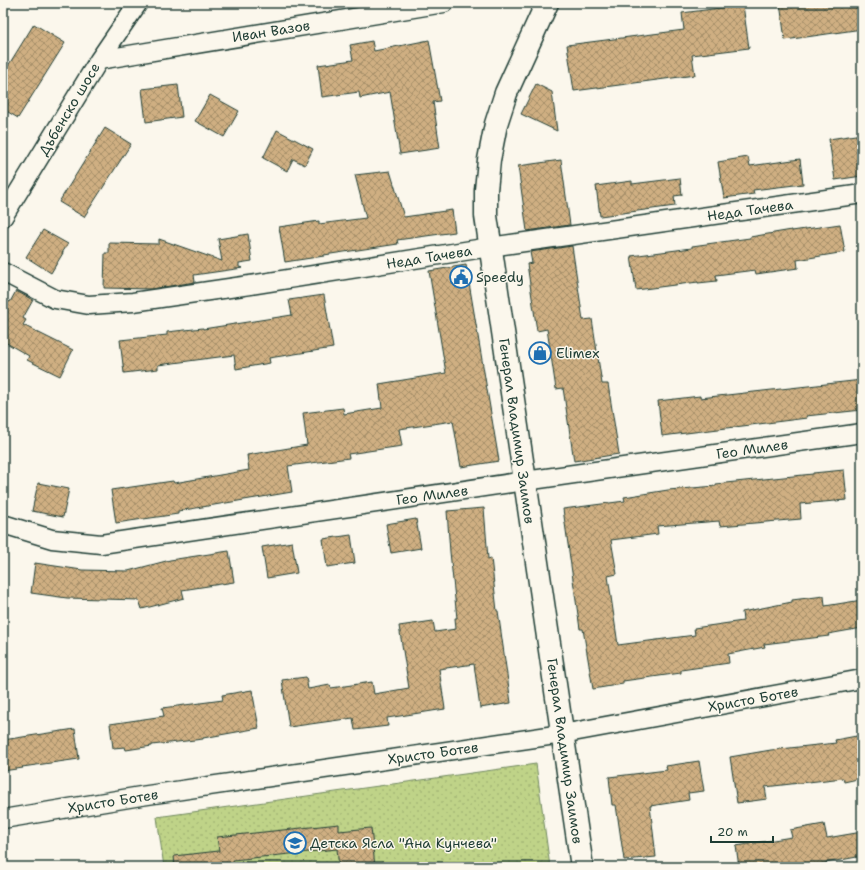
<svg xmlns="http://www.w3.org/2000/svg" width="865" height="870" viewBox="0 0 865 870" font-family="'Shantell Sans',sans-serif">
	<style>
		.grass { fill: url(#grass-dots); stroke: #6f885e }
		.building { fill: url(#building-cross-hatch); stroke: #1f3d34 }
		.lines { fill: none; stroke-linecap: round; stroke-linejoin: round }
		.street-casing { stroke: #1f3d34; stroke-width: 21 }
		.secondary-casing { stroke: #1f3d34; stroke-width: 25 }
		.street { stroke: #fbf7ec; stroke-width: 18 }
		.secondary { stroke: #fbf7ec; stroke-width: 22 }
		.labels { text-anchor: middle; dominant-baseline: central; stroke-width: 3; stroke-linejoin: round; paint-order: stroke }
		.street-label { font-size: 14px; fill: #1f3d34; stroke: #fbf7ec }
		.poi-label { font-size: 14px; fill: #1f3d34; stroke: #fbf7ec; text-anchor: start }
	</style>
	<defs>
		<pattern id="grass-dots" width="8" height="8" patternUnits="userSpaceOnUse"><rect width="8" height="8" fill="#bfd388"/><path d="M2 2h.1M6 6h.1" fill="none" stroke="#a4b676" stroke-width="1.8" stroke-linecap="round"/></pattern>
		<pattern id="building-cross-hatch" width="8" height="8" patternUnits="userSpaceOnUse"><rect width="8" height="8" fill="#cfaf82"/><path d="M0 0l8 8M0 8l8-8" fill="none" stroke="#a7906b"/></pattern>
	</defs>
	<rect width="100%" height="100%" fill="#fbf7ec"/>
	<filter id="ink" filterUnits="userSpaceOnUse"><feTurbulence type="fractalNoise" baseFrequency=".025" numOctaves="2"/><feDisplacementMap in="SourceGraphic" scale="8" xChannelSelector="R" yChannelSelector="G"/><feConvolveMatrix kernelMatrix="1 2 1 2 8 2 1 2 1" color-interpolation-filters="sRGB"/></filter>
	<g filter="url(#ink)">
		<path class="grass" d="M536,764L550,867H164L157,817Z"/>
		<path class="building" d="M780,3H862V29L785,40Z
			M743,5L749,48L692,55L695,75L574,91L567,45L684,30L682,13Z
			M34,24L65,43L18,118L3,109V74Z
			M429,40L440,101L433,102L440,148L400,154L390,92L360,98L359,92L322,97L318,65L353,60L350,45L372,41L374,51Z
			M536,84L552,92L557,131L521,114Z
			M178,85L182,117L146,122L142,89Z
			M210,95L239,111L224,137L195,121Z
			M105,128L131,144L84,217L59,202Z
			M277,130L313,149L305,165L293,159L287,171L263,158Z
			M862,134V176L835,180L829,139Z
			M748,157L750,166L800,159L803,184L753,190L754,194L724,198L718,162Z
			M561,160L570,225L527,231L518,166Z
			M390,171L404,217L452,210L455,232L397,240L398,244L324,255V256L285,262L279,227L319,221V224L366,218L355,175Z
			M680,178L682,195L674,196L675,206L600,216L596,186L632,181V184Z
			M840,224L845,252L797,260L798,268L756,274L755,270L716,275L717,281L698,283V282L636,290L631,256L692,248V246L750,238V237L792,230V231Z
			M43,230L68,244L62,253H63L51,273L26,257Z
			M248,234L252,261L239,263V267L243,268L194,275L195,282L152,289L104,288L105,253H109V243L159,244V239L222,261L218,239Z
			M572,246L583,320L592,319L602,384H608L619,454L574,461L563,388L556,389L547,329L537,331L527,264L532,263L530,252Z
			M466,265L499,461L461,467L453,421L399,429L402,446L348,454L349,458L288,466L292,492L178,511V514L116,523L111,490L173,481L174,483L249,470L247,455L307,445L303,413L343,408L344,414L382,408L379,384L446,373L429,271Z
			M16,291L33,300L23,318L26,320L23,325L73,350L60,376L27,360L29,356L3,341V298L10,302Z
			M324,295L333,348L269,358L270,363L236,369L234,355L158,365V369L124,373L120,340L167,335V332L203,328V329L292,315L289,300Z
			M862,380V410L806,416L807,418L662,436L658,401L700,396V398Z
			M844,470L847,500L800,504L801,519L720,526L719,521L657,526L658,534L611,540L617,574L608,576L618,645L695,635L694,628L743,621L742,612L792,602V600L824,596L825,606L862,600V628L828,634L829,636L764,644L765,647L728,654L729,663L681,670V673L623,681V684L593,689L583,629H580L563,509L625,501L624,497L668,490L716,486V484L764,479L813,474V473Z
			M38,483L69,489L63,517L32,511Z
			M484,508L488,559L491,558L497,611H498L511,703L480,708L474,664L439,669L445,709L387,718L388,726L355,730L353,718L289,727L282,680L306,677L308,689L330,685L331,688L372,682L374,694L409,688L399,626L433,621L435,632L456,629L455,618H457L450,552L447,511Z
			M416,519L421,548L391,553L386,524Z
			M351,535L355,563L327,567L323,539Z
			M292,542L297,573L267,578L262,547Z
			M229,551L234,582L182,590L184,598L142,609L139,600L67,598L31,593L35,563L82,570L128,571L170,560Z
			M252,690L259,728L203,738V739L152,745V746L126,750L125,747L113,748L110,724L164,716L162,708L223,700L222,695Z
			M75,729L79,759L22,767L23,768L3,771V740Z
			M862,735V778L844,782L843,778L765,787L767,799L737,803L730,757L771,750L836,743L835,740Z
			M699,761L704,791L688,793L689,800L650,806L656,857L624,860L616,805H612L609,777L667,770L666,766Z
			M339,824V831L371,828L375,867H339L337,849L233,860L234,867H175L174,856L219,851L217,837Z
			M824,824L827,838L862,832V856L820,864L821,867H739L736,846L792,837L790,830Z"/>
		<g class="lines">
			<g class="street-casing">
				<path id="street" d="M99,60L444,3
					M3,217L99,60L138,3
					M3,272L55,299L89,305L133,302L250,285L490,247L862,194
					M3,524L52,539L101,544L525,481L862,433
					M3,819L141,796L562,734L862,679"/>
			</g>
			<g class="secondary-casing">
				<path id="secondary" d="M547,3L506,93L496,124L489,160L486,190V216L525,481L582,867"/>
			</g>
			<use href="#street" class="street"/>
			<use href="#secondary" class="secondary"/>
		</g>
	</g>
	<defs>
		<g id="civic-ring" transform="scale(1.15)"><circle r="9.5" fill="#fbf7ec" stroke="#1f6fb2" stroke-width="1.5"/><path d="M-.6-6.5H3V-4.5H.6V-3L4-1V1h2V6H-6V1h2V-1L-.6-3ZM-1.2 2.5V6h2.4V2.5Z" fill="#1f6fb2"/></g>
		<g id="shop-ring" transform="scale(1.15)"><circle r="9.5" fill="#fbf7ec" stroke="#1f6fb2" stroke-width="1.5"/><path d="M-5-2.5h2.3a2.7 3.5 0 0 1 5.4 0H5L5.5 6h-11ZM-1.5-2.5h3a1.5 2.3 0 0 0-3 0Z" fill="#1f6fb2"/></g>
		<g id="school-ring" transform="scale(1.15)"><circle r="9.5" fill="#fbf7ec" stroke="#1f6fb2" stroke-width="1.5"/><path d="M0-5L7-2L0 1L-7-2ZM-4 1L0 2.5L4 1V4Q0 6-4 4Z" fill="#1f6fb2"/></g>
	</defs>
	<g fill-rule="evenodd">
		<use href="#civic-ring" x="461" y="277"/>
		<use href="#shop-ring" x="540" y="353"/>
		<use href="#school-ring" x="295" y="843"/>
	</g>
	<g class="labels">
		<g class="street-label">
			<text transform="translate(271 31) rotate(-9)">Иван Вазов</text>
			<text transform="translate(69 109) rotate(-59)">Дъбенско шосе</text>
			<text transform="translate(750 210) rotate(-8)">Неда Тачева</text>
			<text transform="translate(429 257) rotate(-9)">Неда Тачева</text>
			<text transform="translate(517 431) rotate(82)">Генерал Владимир Заимов</text>
			<text transform="translate(752 449) rotate(-8)">Гео Милев</text>
			<text transform="translate(432 495) rotate(-8)">Гео Милев</text>
			<text transform="translate(753 699) rotate(-10)">Христо Ботев</text>
			<text transform="translate(565 751) rotate(82)">Генерал Владимир Заимов</text>
			<text transform="translate(433 753) rotate(-8)">Христо Ботев</text>
			<text transform="translate(113 801) rotate(-9)">Христо Ботев</text>
		</g>
		<g class="poi-label">
			<text x="476" y="277">Speedy</text>
			<text x="556" y="353">Elimex</text>
			<text x="310" y="843">Детска Ясла "Ана Кунчева"</text>
		</g>
	</g>
	<rect width="865" height="870" fill="none" stroke="#fbf7ec" stroke-width="16"/>
	<rect x="8" y="8" width="849" height="854" fill="none" stroke="#1f3d34" stroke-width="1.5" filter="url(#ink)"/>
	<path d="M711 836v6h62v-6" fill="none" stroke="#1f3d34" stroke-width="2"/>
	<text x="717" y="836" font-size="12" fill="#1f3d34" stroke="#fbf7ec" stroke-width="3" paint-order="stroke">20 m</text>
</svg>
